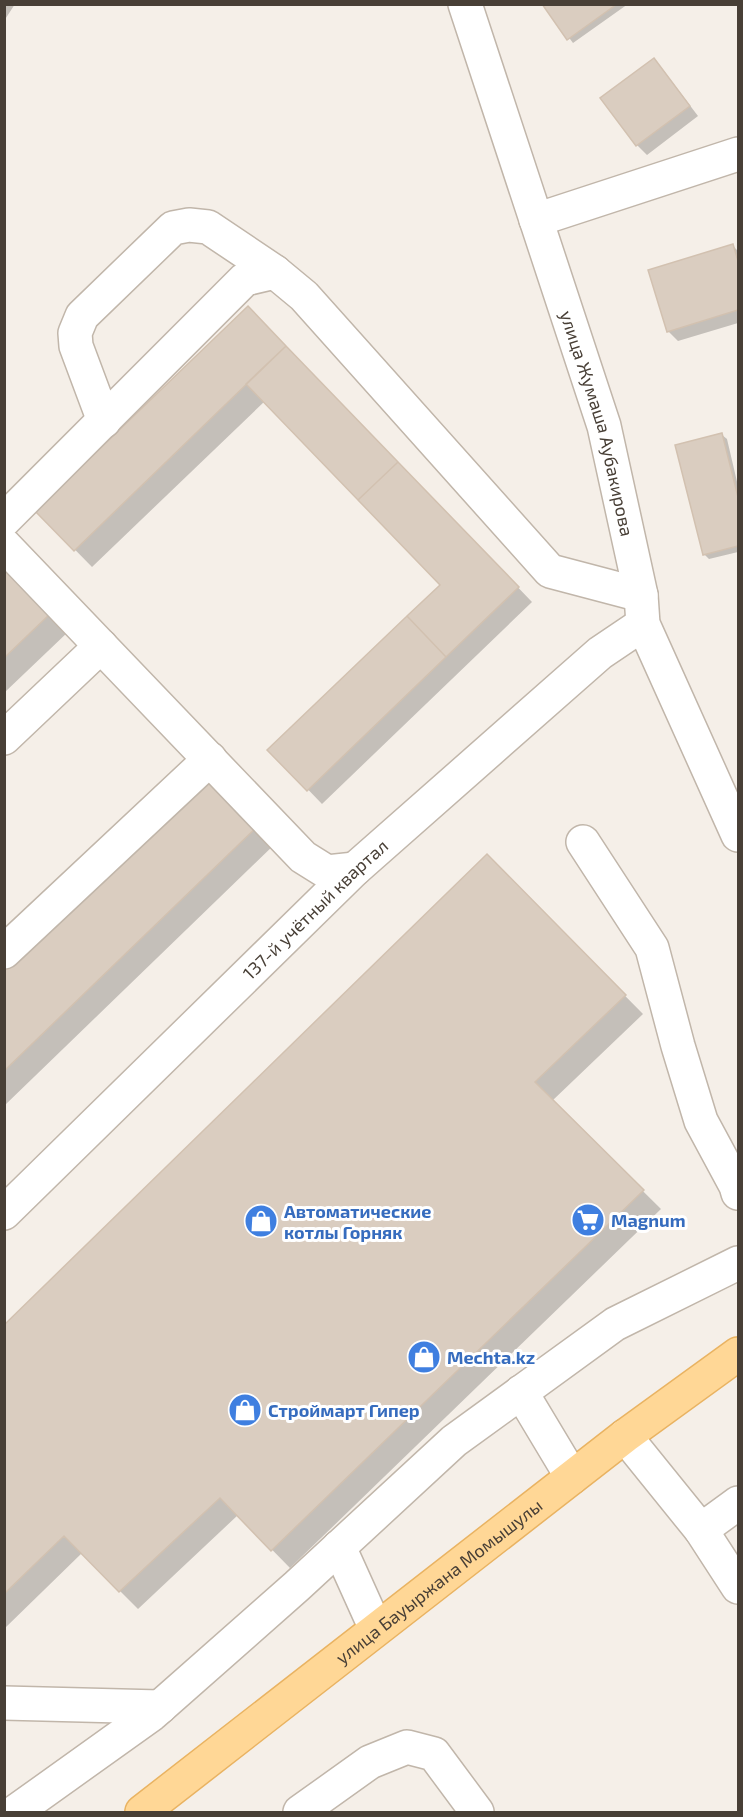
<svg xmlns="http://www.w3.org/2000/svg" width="743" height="1817" viewBox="0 0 743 1817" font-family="'Exo 2',sans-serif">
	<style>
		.shadow { fill: #0003 }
		.building { fill: #dacdc0; stroke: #d2c1b0; stroke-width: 1.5 }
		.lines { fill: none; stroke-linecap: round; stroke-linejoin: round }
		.minor-casing { stroke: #c1b6aa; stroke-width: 36 }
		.major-casing { stroke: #e9b362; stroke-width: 36 }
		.minor { stroke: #fff; stroke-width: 33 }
		.major { stroke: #ffd796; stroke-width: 33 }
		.labels { text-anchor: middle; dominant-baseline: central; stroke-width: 6; stroke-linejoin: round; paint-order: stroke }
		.street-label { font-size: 18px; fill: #483f36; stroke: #fff }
		.shop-label { font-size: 18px; font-weight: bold; fill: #366cbe; stroke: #fff; text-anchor: start }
	</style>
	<rect width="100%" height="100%" fill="#f5efe8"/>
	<path class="shadow" d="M4,4H15L4,21Z
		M544,4H628L573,43Z
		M654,60L663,70L698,116L647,155L637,145L602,99Z
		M733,246L738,251V323L678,341L668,331Z
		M266,326L532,602L322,804L270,750L442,585L265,401L92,567L37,511Z
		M722,435L727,439L738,486V552L709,559L704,554Z
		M4,565L69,631L4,693Z
		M211,777L277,842L4,1106V972Z
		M487,856L643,1014L552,1101L661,1209L290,1568L238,1515L138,1609L82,1553L4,1629V1327Z"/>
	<path class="building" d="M542,4H617L567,40Z
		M654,58L690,106L636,146L600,98Z
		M733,244L738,261V310L667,332L648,270Z
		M248,306L286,346L74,551L35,511Z
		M286,346L398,462L358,500L246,384Z
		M722,433L738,497V546L703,555L675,445Z
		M398,462L519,587L446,657L407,616L440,585L358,500Z
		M4,563L52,612L4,658Z
		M407,616L446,657L307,791L267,750Z
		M211,775L261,823L4,1071V970Z
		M487,854L626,995L535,1082L644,1190L271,1551L220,1498L119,1592L64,1536L4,1594V1325Z"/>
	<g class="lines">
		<g class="minor-casing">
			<g id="minor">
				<path id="s1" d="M465,4L604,426L641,595L643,624L738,835"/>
				<path d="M536,220L738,154"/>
				<path d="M104,421L76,346L75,333L82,316L173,228L189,225L208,227L275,272"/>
				<path d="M4,520L245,279L275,272L304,296L550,571L641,595"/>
				<path d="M4,545L303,857L327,872L355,869"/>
				<path d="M4,738L101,646"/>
				<path d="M583,842L652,948L678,1046L701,1121L736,1186L738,1193"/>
				<path d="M4,952L210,759"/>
				<path id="s2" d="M4,1213L355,869L600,653L643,624"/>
				<path d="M521,1392L572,1477"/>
				<path d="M625,1436L701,1530L738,1587"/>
				<path d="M701,1530L738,1503"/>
				<path d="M339,1547L376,1629"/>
				<path d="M4,1703L160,1707"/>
				<path d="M15,1812L152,1714L297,1586L454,1441L615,1324L738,1263"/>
				<path d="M300,1812L370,1762L407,1747L434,1754L477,1812"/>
			</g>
		</g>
		<g class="major-casing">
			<g id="major">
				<path id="s3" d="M142,1812L625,1436L738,1354"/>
			</g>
		</g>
		<use href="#minor" class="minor"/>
		<use href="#major" class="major"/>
	</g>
	<defs>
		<g id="supermarket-disc" transform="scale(1.725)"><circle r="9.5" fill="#3f7fe0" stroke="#fff"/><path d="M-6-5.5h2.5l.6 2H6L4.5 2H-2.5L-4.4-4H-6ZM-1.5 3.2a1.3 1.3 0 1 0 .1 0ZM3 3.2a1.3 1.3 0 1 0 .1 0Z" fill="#fff"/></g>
		<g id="shop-disc" transform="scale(1.725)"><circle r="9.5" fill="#3f7fe0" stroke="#fff"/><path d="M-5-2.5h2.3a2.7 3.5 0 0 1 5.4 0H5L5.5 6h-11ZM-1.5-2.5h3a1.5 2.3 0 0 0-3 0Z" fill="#fff"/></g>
	</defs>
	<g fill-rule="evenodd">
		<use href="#supermarket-disc" x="588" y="1220"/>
		<use href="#shop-disc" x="261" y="1221"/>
		<use href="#shop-disc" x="424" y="1357"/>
		<use href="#shop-disc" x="245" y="1410"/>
	</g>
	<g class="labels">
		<g class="street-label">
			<text stroke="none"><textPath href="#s1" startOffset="440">улица Жумаша Аубакирова</textPath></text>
			<text stroke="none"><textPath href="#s2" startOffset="435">137-й учётный квартал</textPath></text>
			<text stroke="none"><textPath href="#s3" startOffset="376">улица Бауыржана Момышулы</textPath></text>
		</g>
		<g class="shop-label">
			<text x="284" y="1211">Автоматические<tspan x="284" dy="21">котлы Горняк</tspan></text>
			<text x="611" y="1220">Magnum</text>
			<text x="447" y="1357">Mechta.kz</text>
			<text x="268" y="1410">Строймарт Гипер</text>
		</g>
	</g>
	<rect width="743" height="1817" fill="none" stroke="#483f36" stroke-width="12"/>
</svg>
